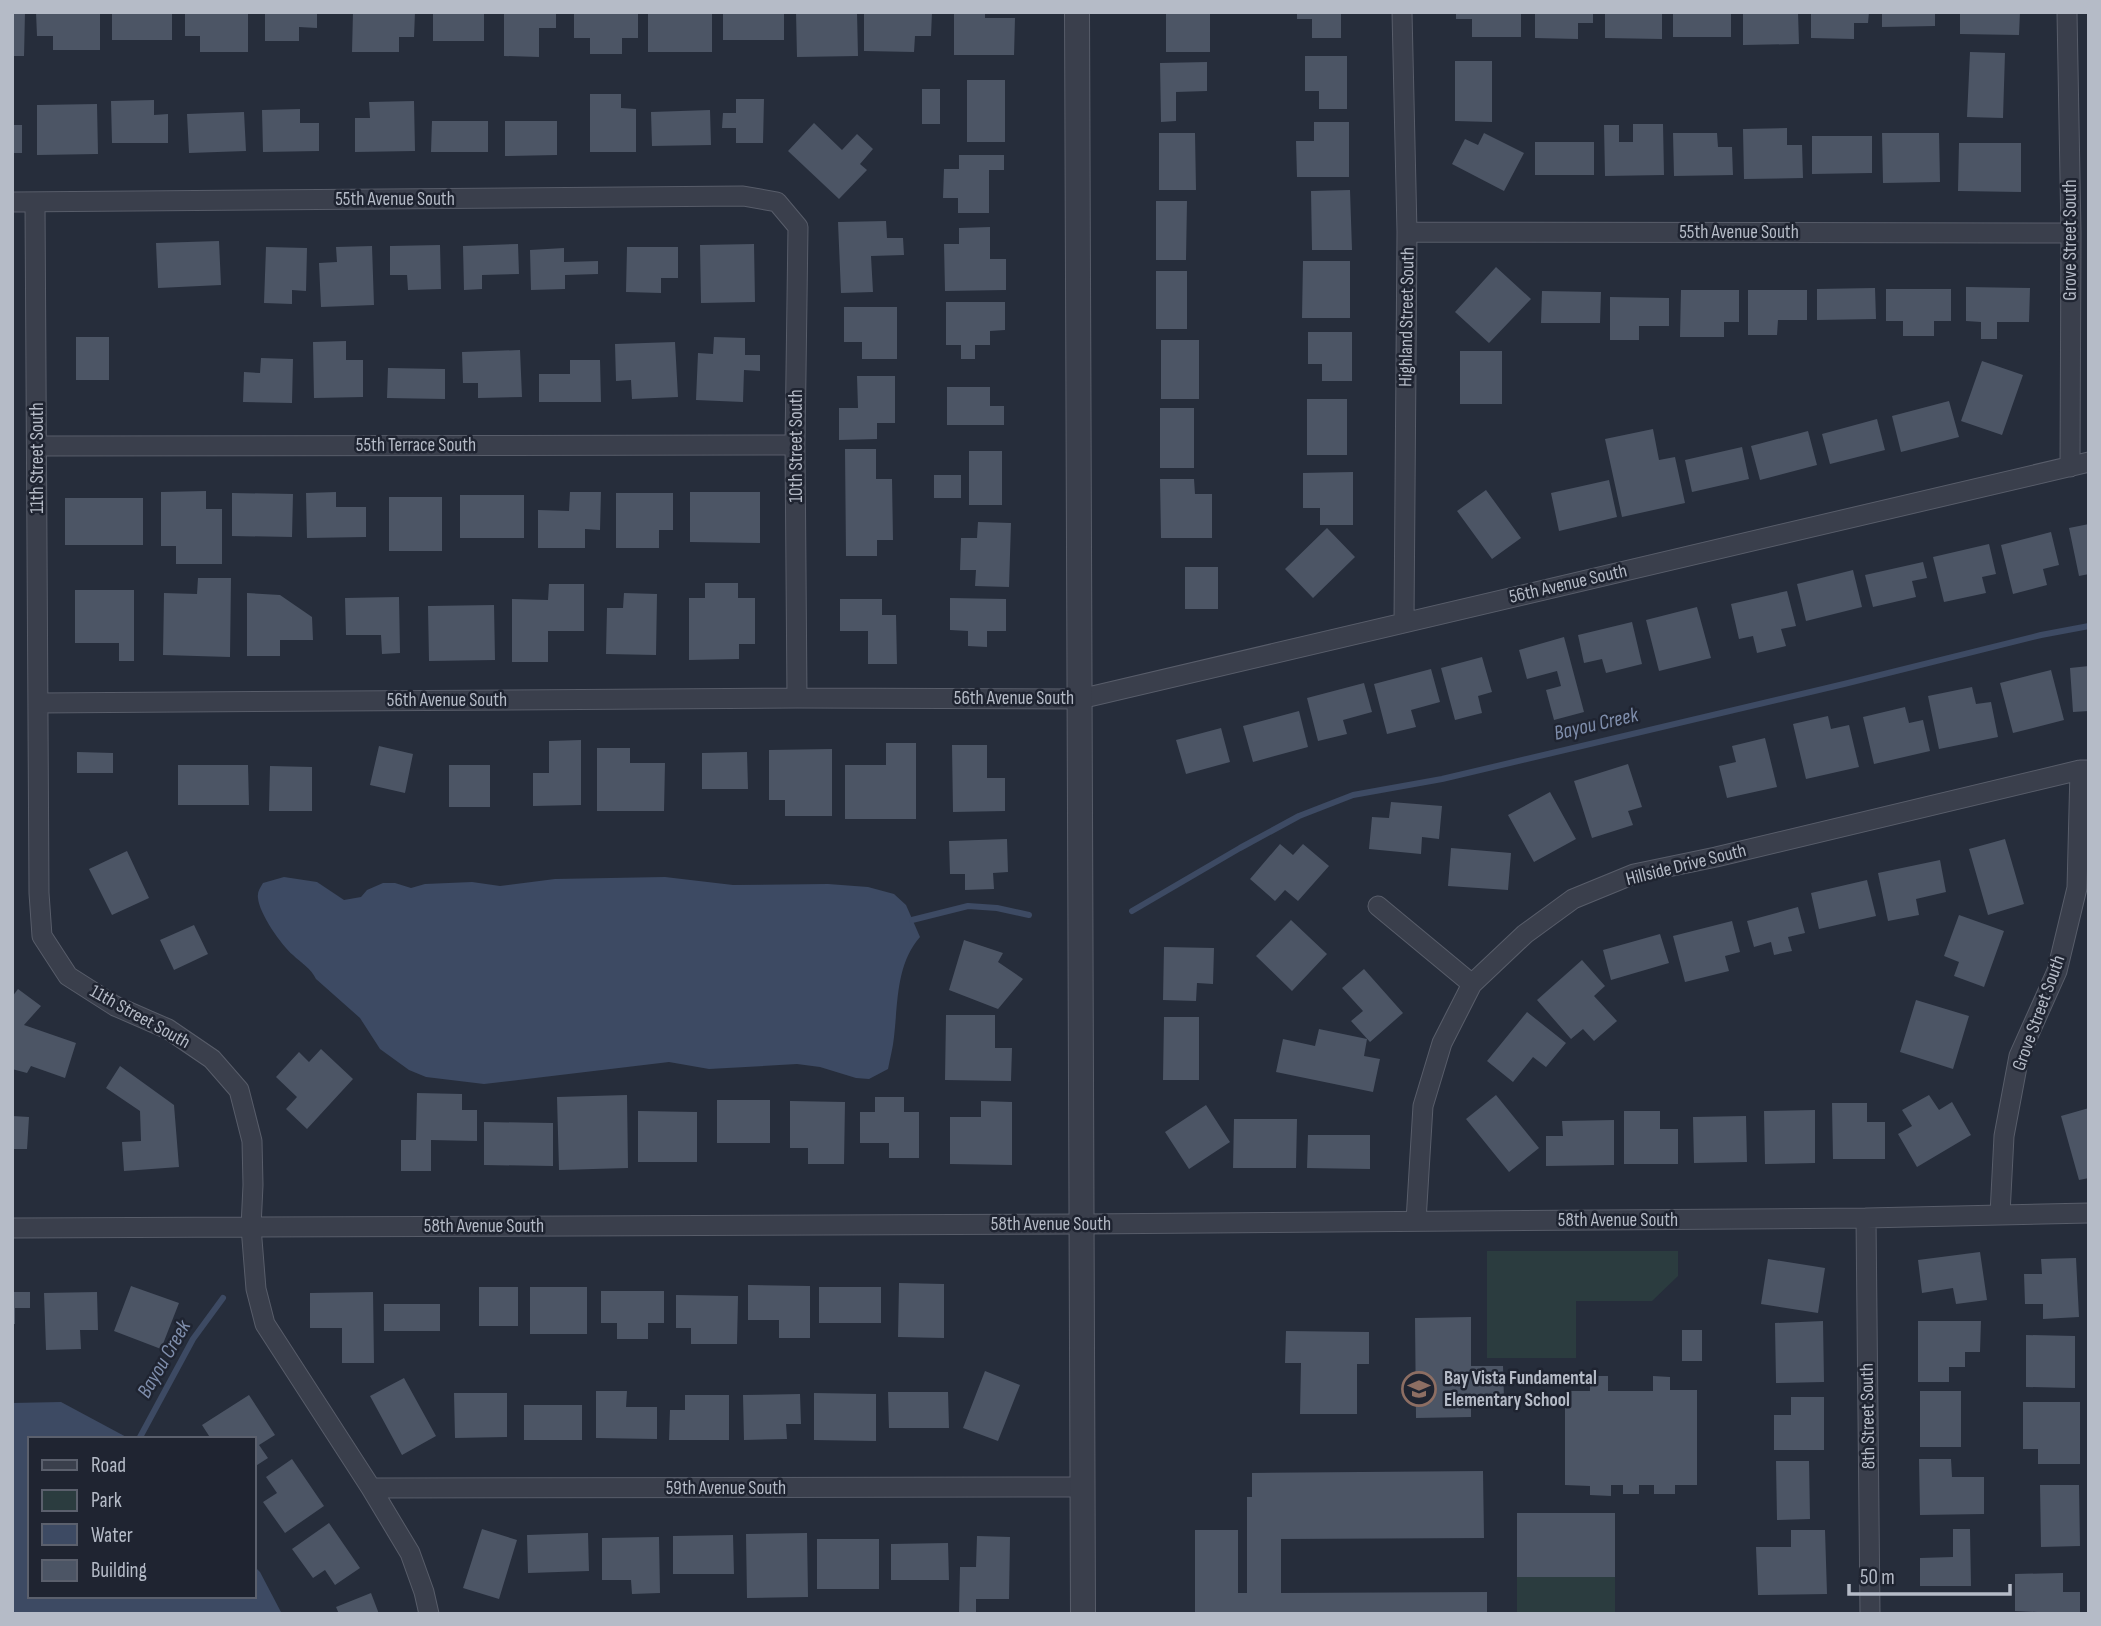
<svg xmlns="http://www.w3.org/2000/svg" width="2101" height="1626" viewBox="0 0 2101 1626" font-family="'Sofia Sans Condensed',sans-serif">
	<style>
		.green { fill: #2b3c3f }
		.water { fill: #3d4a63 }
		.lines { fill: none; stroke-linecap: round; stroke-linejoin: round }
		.stream { stroke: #3d4a63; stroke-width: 6 }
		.building { fill: #4c5565 }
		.minor-casing { stroke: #585d6a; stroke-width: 21 }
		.tertiary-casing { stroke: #585d6a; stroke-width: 26 }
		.minor { stroke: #3a3f4c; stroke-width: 19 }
		.tertiary { stroke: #3a3f4c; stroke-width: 24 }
		.labels { text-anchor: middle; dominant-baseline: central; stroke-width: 5; stroke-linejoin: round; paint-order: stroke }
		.street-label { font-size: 19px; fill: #b5bbc7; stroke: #1f2431 }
		.poi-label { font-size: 19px; font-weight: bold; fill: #b5bbc7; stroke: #1f2431; text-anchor: start }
		.water-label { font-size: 21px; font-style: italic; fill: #7f8eac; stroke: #1f2431 }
	</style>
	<rect width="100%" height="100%" fill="#262d3b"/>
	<path class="green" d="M1487,1251H1678V1276L1652,1301H1576V1358H1487Z
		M1517,1577H1615V1614H1517Z"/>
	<path class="water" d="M284,877L317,882L344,900L361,897L367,890L383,883H395L411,888L425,884L472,882L500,886L555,879L665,877L733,885L828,884L868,887L894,894L906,905L920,937C896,964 898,1003 894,1037C893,1048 890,1058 888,1069L869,1079L856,1078L820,1067L797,1064L709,1069L669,1062L484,1084L426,1077L409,1070L380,1049L360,1018L316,979C311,968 301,963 293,955C281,945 259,913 258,898C257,892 260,888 263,883Z
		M61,1402L130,1439H30V1596H254V1566L260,1572L282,1614H12V1403Z"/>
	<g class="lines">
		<path class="stream" d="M1132,911L1240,848L1299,816L1353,795L1442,779L1844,684L2041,635L2089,626
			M912,920L968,906L997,908L1029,915
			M139,1439L193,1339L223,1298"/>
	</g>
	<path class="building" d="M12,12H25L24,56H12Z
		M36,12H100V50H53V36H37Z
		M112,12H172V40H112Z
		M185,12H248V52H200V36H185Z
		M265,12H317V28L299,27V41H265Z
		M353,12H415L414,37H399V52H352Z
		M433,12H484V41H433Z
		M504,12H556V28H539V57L504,56Z
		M574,12H638V38H622V54H590V38H574Z
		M648,12H712V52H648Z
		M723,12H784V40H723Z
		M796,12H857L858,56L797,57Z
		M864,12H932L931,36H915L914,52L864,51Z
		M954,12H985V18H1015L1014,55H954Z
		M1166,12H1210V52H1166Z
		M1297,12H1341V38H1312V19H1297Z
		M1456,12H1521V37H1472V19H1456Z
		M1535,12H1593V23H1578V39L1535,38Z
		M1605,12H1662V39L1605,38Z
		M1673,12H1731V37H1673Z
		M1743,12H1798L1799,44L1743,45Z
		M1811,12H1869L1868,23H1854V39L1811,38Z
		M1882,12H1935V26L1882,27Z
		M1960,12H2020L2019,35L1960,34Z
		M1970,52L2005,53L2003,118L1967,117Z
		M1305,56H1347V109H1319V91H1305Z
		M1455,61H1492V122L1455,121Z
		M1207,62V91L1176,92V121L1161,122L1160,63Z
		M967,80H1005V142H967Z
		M922,89H940V124H922Z
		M590,94H621V108L636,109V152H590Z
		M736,99H764L763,143H736V128H722L723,113H736Z
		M154,100V115L168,114V143H112L111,101Z
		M414,101L415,151L355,152V118H370L369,102Z
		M97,104L98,154L37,155V105Z
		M300,109V123H319V151L263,152L262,110Z
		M710,110L711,145L652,146L651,112Z
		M244,112L246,151L189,153L187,114Z
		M432,121H488V152H431Z
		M505,121H557V155L505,156Z
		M1314,122H1349V177H1297L1296,141H1314Z
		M814,123L842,150L857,134L873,149L860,164L867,170L839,199L788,151Z
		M1633,124H1663L1664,175L1605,176L1604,125H1619V142H1633Z
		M12,125H22V153H12Z
		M1787,128V145H1802L1803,178L1744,179L1743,129Z
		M1159,133H1195L1196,190H1159Z
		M1484,133L1524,153L1504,191L1452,164L1465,139L1478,145Z
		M1673,133H1717L1718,147H1732L1733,175L1674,176Z
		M1882,133H1939L1940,182L1883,183Z
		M1812,136H1872V173L1812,174Z
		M1535,142H1594V175H1535Z
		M1959,143H2021V192L1958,191Z
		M959,155H1004V170H989V213H958V198H943L944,169H959Z
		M1350,190L1352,250H1312L1311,191Z
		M1156,201H1187L1186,260H1156Z
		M886,221L887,238H903L904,255L871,256L873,292L841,293L838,222Z
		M990,227V259H1006V290L945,291L944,244H959V228Z
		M219,241L221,285L158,288L156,243Z
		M518,244L519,274L482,275V289L464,290L463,246Z
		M754,244L755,302L701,303L700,245Z
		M440,245L441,289L408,290L407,275H390V246Z
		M372,246L374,305L321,307L319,263L337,262L336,247Z
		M266,247L307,248L306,291L292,290V304L264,303Z
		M627,247H678V278H661V293L626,292Z
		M564,248V262L598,261V274L565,275V289L531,290L530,250Z
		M1303,261H1350V318H1302Z
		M1496,267L1531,299L1489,343L1455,312Z
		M1156,271H1187V329H1156Z
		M1966,287L2030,288L2029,322H1997V339H1981V322L1966,321Z
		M1875,288L1876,319L1817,320V289Z
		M1886,289H1951V321H1934V336H1903V321H1886Z
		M1681,290H1739V322H1724V337H1680Z
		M1748,290H1807V320H1778L1777,335H1748Z
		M1542,291L1601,292L1600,323H1541Z
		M1610,297L1669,298V326H1639V340H1610Z
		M946,302H1005V330L990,331V345H975V359H961V345H946Z
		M844,307H897V359H862V342H844Z
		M1308,332H1352V381H1322V364H1308Z
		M76,337H109V380H76Z
		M714,337L745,338V355H760V371L744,370L743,402L696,400L698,353L713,354Z
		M1161,340H1199V399H1161Z
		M346,341V360H363V397L314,398L313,342Z
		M675,342L678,397L632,399L631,380L616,381L615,344Z
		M520,350L522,397L478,398V383H463L462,352Z
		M1460,351H1502V404H1460Z
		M261,358L293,359L292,403L243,402L244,372L260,373Z
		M570,360H600L601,402H539V374H570Z
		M1982,361L2023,375L2002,435L1961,421Z
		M388,368L445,369V399L387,398Z
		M857,376H895V423H877V439L839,440V408H858Z
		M947,387H990V406H1004V425H947Z
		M1307,399H1347V455H1307Z
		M1949,401L1959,437L1901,452L1892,416Z
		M1160,408H1194V468H1160Z
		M1877,419L1885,450L1830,464L1822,434Z
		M1653,429L1659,460L1675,457L1685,503L1622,517L1605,439Z
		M1808,431L1817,465L1760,480L1751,446Z
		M1742,447L1749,479L1692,492L1685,460Z
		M845,449H876V479H892L893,540H877V556H846Z
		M969,451H1002V505H969Z
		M1353,472V525H1320V508H1303V473Z
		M934,475H961V498H934Z
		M1160,479H1194L1195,494H1212V538H1161Z
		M1609,480L1617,517L1559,531L1551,493Z
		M1486,490L1521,538L1492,559L1457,511Z
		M206,491V509H222V564H176V546H161V492Z
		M336,492V507H366V537L307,538L306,493Z
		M570,492H601L600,530L585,529V548H538V510L569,511Z
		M690,492H760V543L690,542Z
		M232,493L293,494L292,537L232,536Z
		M616,493H673V530H659V548H616Z
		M460,495H524V538H460Z
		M389,497H442V551H389Z
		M65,498H143V545H65Z
		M978,522L1011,523L1009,587L975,586L976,570H960L961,538H977Z
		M2089,524V574L2079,576L2069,528Z
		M1327,528L1355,557L1313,598L1285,569Z
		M2051,532L2059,565L2043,569L2047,585L2013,594L2001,545Z
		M1989,544L1996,574L1982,577L1986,593L1944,602L1933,557Z
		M1923,562L1927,578L1912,581L1916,597L1873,607L1865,575Z
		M1185,567H1218V609H1185Z
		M1853,570L1862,607L1806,621L1797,584Z
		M198,578H231L230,657L163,655L164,593L197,594Z
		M705,583H738V598H755V644H739V659L689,660V598H705Z
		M549,584H584V631H548V662H512V599L548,600Z
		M75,590H134V661H119V643H75Z
		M1787,591L1796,626L1781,629L1786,646L1757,653L1753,636L1739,639L1731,604Z
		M247,593L280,595L312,617L313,640H280V656H247Z
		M624,593L657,594L656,655L606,654L607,608H623Z
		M399,597L400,653L382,654L381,635H346L345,598Z
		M950,598L1006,599V631H987V647L968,646V631L950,630Z
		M840,599H882V615H896L897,664H868V631H840Z
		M494,605L495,660L429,661L428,606Z
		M1697,607L1711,658L1659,671L1646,620Z
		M1632,622L1642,664L1606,673L1602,659L1584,663L1578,635Z
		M1564,637L1584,712L1554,720L1546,690L1561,686L1557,671L1527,679L1519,650Z
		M1482,657L1492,692L1478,696L1482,713L1455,720L1441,668Z
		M2089,666V711L2073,712L2070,668Z
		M1431,669L1440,702L1411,710L1416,727L1387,734L1374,684Z
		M2051,670L2064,720L2013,733L2000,683Z
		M1364,683L1372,712L1343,720L1347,734L1318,741L1307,698Z
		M1972,687L1976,704L1991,702L1998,737L1939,749L1928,696Z
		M1905,707L1909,723L1923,720L1930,751L1874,764L1863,717Z
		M1299,711L1308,747L1253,762L1243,726Z
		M1828,716L1831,729L1849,725L1859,767L1806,779L1793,724Z
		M1221,728L1230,762L1186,774L1176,740Z
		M1765,738L1777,787L1727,798L1719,766L1736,762L1732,746Z
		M581,740V805L533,806V773H549V741Z
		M886,743H916V819H845V765H886Z
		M952,745H987V778H1005V811L953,812Z
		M379,746L413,754L405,793L370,785Z
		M597,748H630V763H665L664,811H597Z
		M832,749V816H785V800H769V750Z
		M77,752L113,753V773H77Z
		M747,752L748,789H702V753Z
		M1628,764L1642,807L1628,811L1633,825L1592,838L1574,781Z
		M178,765H248L249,805H178Z
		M449,765H490V807H449Z
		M270,766L312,767V811H269Z
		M1550,792L1576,839L1534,862L1508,815Z
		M1391,802L1442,806L1439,839L1422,837L1421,854L1369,849L1372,817L1389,818Z
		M1007,839L1008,872L993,873L994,889L965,890V874H950L949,841Z
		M2005,839L2024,904L1988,915L1969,849Z
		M1280,844L1293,855L1303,844L1329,866L1298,901L1285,890L1275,901L1250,879Z
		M1451,848L1511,853L1508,890L1448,886Z
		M127,851L149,898L112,915L89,869Z
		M1940,860L1946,892L1916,899L1919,915L1888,921L1878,873Z
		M1867,880L1876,916L1819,929L1811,893Z
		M1798,907L1805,933L1788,937L1792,951L1774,955L1771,942L1754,947L1747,921Z
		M1959,915L2004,931L1984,987L1954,976L1959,962L1944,956Z
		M1291,920L1327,954L1292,991L1256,956Z
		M1732,921L1740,952L1725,956L1729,971L1685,982L1673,936Z
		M194,925L208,954L174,970L160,940Z
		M1660,934L1669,963L1611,980L1603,950Z
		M964,940L1003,953L998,962L1023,979L998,1009L949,990Z
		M1164,947L1214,948L1213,984L1197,983L1196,1001L1163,1000Z
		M1582,960L1605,986L1594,996L1617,1021L1594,1041L1583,1029L1571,1039L1537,1000Z
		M1364,969L1403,1013L1370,1042L1351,1021L1363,1011L1342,988Z
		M18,989L41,1006L24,1025L76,1043L65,1078L31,1066L27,1073L12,1069V997Z
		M1916,1000L1969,1016L1953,1069L1900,1052Z
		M1527,1012L1566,1043L1546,1067L1533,1057L1513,1082L1487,1061Z
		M946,1015H995V1048H1012L1011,1081L945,1080Z
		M1164,1017H1199V1080H1163Z
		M1319,1029L1367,1039L1364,1056L1380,1059L1373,1092L1276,1072L1283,1039L1315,1046Z
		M321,1049L353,1079L307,1129L286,1109L297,1097L276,1077L299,1052L309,1062Z
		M120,1066L174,1105L179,1167L124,1171L122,1142L141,1141L140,1111L106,1088Z
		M417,1093L462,1094V1110H477V1141L431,1140V1171H401V1140H416Z
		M627,1095L628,1168L559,1170L557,1097Z
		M1496,1095L1539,1148L1509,1172L1466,1119Z
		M1929,1095L1939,1110L1952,1102L1971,1135L1917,1167L1898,1134L1912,1126L1902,1110Z
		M875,1097H904V1112H919V1158H889V1143H860V1112H875Z
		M717,1100H770V1143H717Z
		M790,1101L845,1102L844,1164H808V1148H790Z
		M981,1101L1012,1102V1165L950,1164V1117H981Z
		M1832,1103H1867V1122H1885V1159H1833Z
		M1206,1105L1230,1142L1189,1169L1165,1132Z
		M2089,1108V1178L2079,1180L2061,1116Z
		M1815,1110V1163L1765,1164L1764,1111Z
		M638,1111L697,1112V1162H638Z
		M1624,1111H1660V1129H1678V1164H1624Z
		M12,1116L29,1117L27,1149H12Z
		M1746,1116L1747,1162L1694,1163L1693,1117Z
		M1234,1119H1297L1296,1168H1233Z
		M1614,1120V1165L1546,1166V1136H1563L1562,1121Z
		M484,1122L553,1123V1166L484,1165Z
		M1308,1135H1370V1169L1307,1168Z
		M1980,1252L1987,1300L1956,1304L1953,1288L1922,1293L1918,1260Z
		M2076,1258L2079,1317L2043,1319V1304H2025L2024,1274H2042L2041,1259Z
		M1768,1259L1825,1268L1818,1313L1761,1304Z
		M899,1283L944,1284V1338L898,1337Z
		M748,1285L810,1286V1338H779V1320H748Z
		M131,1286L179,1303L161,1349L114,1331Z
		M479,1287H518V1326H479Z
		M530,1287H587V1334H530Z
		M819,1287H881V1323H819Z
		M601,1291H664V1323H648V1339H617V1323H601Z
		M12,1292H30V1308H15V1324H12Z
		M97,1292L98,1330H80L81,1349L46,1350L44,1293Z
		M373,1292L374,1363H342V1328H310V1293Z
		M676,1295L738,1296L737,1344H691V1328H676Z
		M384,1304H440V1331H384Z
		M1471,1317V1366H1503L1504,1398H1471V1417L1416,1418L1415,1318Z
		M1823,1321L1824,1382L1776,1383L1775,1323Z
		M1918,1321H1981L1980,1352H1965V1367H1949V1382H1918Z
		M1682,1330H1702V1361H1682Z
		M1286,1331L1369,1332V1364H1357V1414H1300L1301,1363H1285Z
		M2026,1335L2075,1336V1388L2026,1387Z
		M985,1371L1020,1385L998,1441L963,1428Z
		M1590,1376H1608V1391H1653V1376L1670,1377V1390H1697V1485H1675V1494H1654V1485H1639V1494H1623V1485H1611V1496L1590,1495V1486L1565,1485V1391H1590Z
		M404,1378L436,1436L402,1455L370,1396Z
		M596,1391H627L626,1407H657V1439L596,1438Z
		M1920,1391H1961V1447H1920Z
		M888,1392H948L949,1428H889Z
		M454,1393H507V1437L455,1438Z
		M814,1393L876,1394V1441L814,1440Z
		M800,1394L801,1424H786L787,1439L744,1440L743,1395Z
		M249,1395L275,1435L259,1445L268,1458L254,1467V1439H211L202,1425Z
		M685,1395H729V1440H669L670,1410H685Z
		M1791,1397H1824V1450H1774V1415H1791Z
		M2023,1402H2080V1464H2038V1449H2023Z
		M524,1405H582V1440H524Z
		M292,1459L324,1506L285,1533L263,1502L277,1493L266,1477Z
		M1919,1459H1951L1952,1477H1984V1514L1920,1515Z
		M1776,1461H1809L1810,1519L1777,1520Z
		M1483,1471L1484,1538L1281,1539V1593L1487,1592V1614H1195V1530H1238V1593H1247V1497H1252V1473Z
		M2040,1485H2079L2080,1546L2041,1547Z
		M1517,1513H1615V1577H1517Z
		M329,1523L360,1568L335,1585L325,1570L313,1578L292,1549Z
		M482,1529L517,1540L499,1599L463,1588Z
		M1953,1529H1970L1971,1586H1920V1558L1953,1557Z
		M1791,1530H1825L1827,1594L1758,1595L1756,1547H1791Z
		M588,1533L589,1571L528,1573L527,1535Z
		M807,1533L808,1597L747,1598L746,1534Z
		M733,1535L734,1574H673V1536Z
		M977,1536L1010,1537L1009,1599H976V1614H959L960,1567H976Z
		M659,1537L660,1593L632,1594L631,1580H602V1538Z
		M817,1539H879V1589H817Z
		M948,1543L949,1580H891V1544Z
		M2063,1573V1592H2080V1614L2015,1611V1574Z
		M371,1593L379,1614H339L336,1607Z"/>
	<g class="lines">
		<g class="minor-casing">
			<path id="minor" d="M1402,12L1407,232L1404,622
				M2067,12L2071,233L2070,467
				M12,202L743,196L777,202L798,227L795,445L797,698
				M35,202L39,893L42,936L68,976L115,1006L168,1029L212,1059L239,1090L252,1141L253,1185L251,1227L256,1289L265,1324L371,1488L410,1553L424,1592L429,1614
				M1407,232L2071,233
				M37,446L795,445
				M38,703L797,698L1080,699L2089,462
				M1378,906L1472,984
				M2000,1214L2004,1136L2019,1056L2057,971L2077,888L2080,770
				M1866,1218L1870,1614
				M1416,1221L1423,1106L1442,1043L1472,984L1525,934L1573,899L1634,874L1716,857L2080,770H2089
				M12,1228L1081,1224L1866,1218L2089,1213
				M371,1488L1082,1487"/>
		</g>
		<g class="tertiary-casing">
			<path id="tertiary" d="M1077,12L1083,1614"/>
		</g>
		<use href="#minor" class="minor"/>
		<use href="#tertiary" class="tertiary"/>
	</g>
	<defs>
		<g id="school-ring" transform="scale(1.75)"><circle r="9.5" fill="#1f2431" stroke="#8d6e63" stroke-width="1.5"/><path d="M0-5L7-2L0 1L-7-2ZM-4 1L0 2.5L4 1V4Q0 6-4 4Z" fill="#8d6e63"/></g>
	</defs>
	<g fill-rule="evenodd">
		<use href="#school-ring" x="1419" y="1389"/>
	</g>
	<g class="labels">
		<g class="street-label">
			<text x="395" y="199">55th Avenue South</text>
			<text x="1739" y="232">55th Avenue South</text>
			<text transform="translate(2070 240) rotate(-90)">Grove Street South</text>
			<text transform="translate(1407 317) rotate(-89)">Highland Street South</text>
			<text x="416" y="445">55th Terrace South</text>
			<text transform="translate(796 446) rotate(-90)">10th Street South</text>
			<text transform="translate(37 458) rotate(-90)">11th Street South</text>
			<text transform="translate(1568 584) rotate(-13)">56th Avenue South</text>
			<text x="1014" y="698">56th Avenue South</text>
			<text x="447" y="700">56th Avenue South</text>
			<text transform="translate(1686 865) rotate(-14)">Hillside Drive South</text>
			<text transform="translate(2039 1013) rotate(-70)">Grove Street South</text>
			<text transform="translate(140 1017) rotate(29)">11th Street South</text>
			<text x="1618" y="1220">58th Avenue South</text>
			<text x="1051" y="1224">58th Avenue South</text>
			<text x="484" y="1226">58th Avenue South</text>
			<text transform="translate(1868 1416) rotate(-91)">8th Street South</text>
			<text x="726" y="1488">59th Avenue South</text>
		</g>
		<g class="poi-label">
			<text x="1444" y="1378">Bay Vista Fundamental<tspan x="1444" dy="22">Elementary School</tspan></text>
		</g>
		<g class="water-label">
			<text transform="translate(1596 724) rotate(-13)">Bayou Creek</text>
			<text transform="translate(164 1359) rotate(-60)">Bayou Creek</text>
		</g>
	</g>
	<rect width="2101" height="1626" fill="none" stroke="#b5bbc7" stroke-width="28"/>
	<rect x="28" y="1437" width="228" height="161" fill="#1f2431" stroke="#5b606d" stroke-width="2"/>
	<rect x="42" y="1460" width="35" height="10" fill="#3a3f4c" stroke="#5b606d" stroke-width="2"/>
	<text x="91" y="1472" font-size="21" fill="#b5bbc7">Road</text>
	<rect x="42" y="1490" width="35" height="21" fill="#2b3c3f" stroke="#5b606d" stroke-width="2"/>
	<text x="91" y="1507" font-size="21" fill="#b5bbc7">Park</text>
	<rect x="42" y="1524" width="35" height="21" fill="#3d4a63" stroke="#5b606d" stroke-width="2"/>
	<text x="91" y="1542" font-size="21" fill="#b5bbc7">Water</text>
	<rect x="42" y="1560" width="35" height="21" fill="#4c5565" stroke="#5b606d" stroke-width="2"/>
	<text x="91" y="1577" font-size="21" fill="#b5bbc7">Building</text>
	<path d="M1849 1584v10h161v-10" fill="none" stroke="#b5bbc7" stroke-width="3.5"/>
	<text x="1860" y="1584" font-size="21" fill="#b5bbc7" stroke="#1f2431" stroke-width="5" paint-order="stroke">50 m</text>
</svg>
